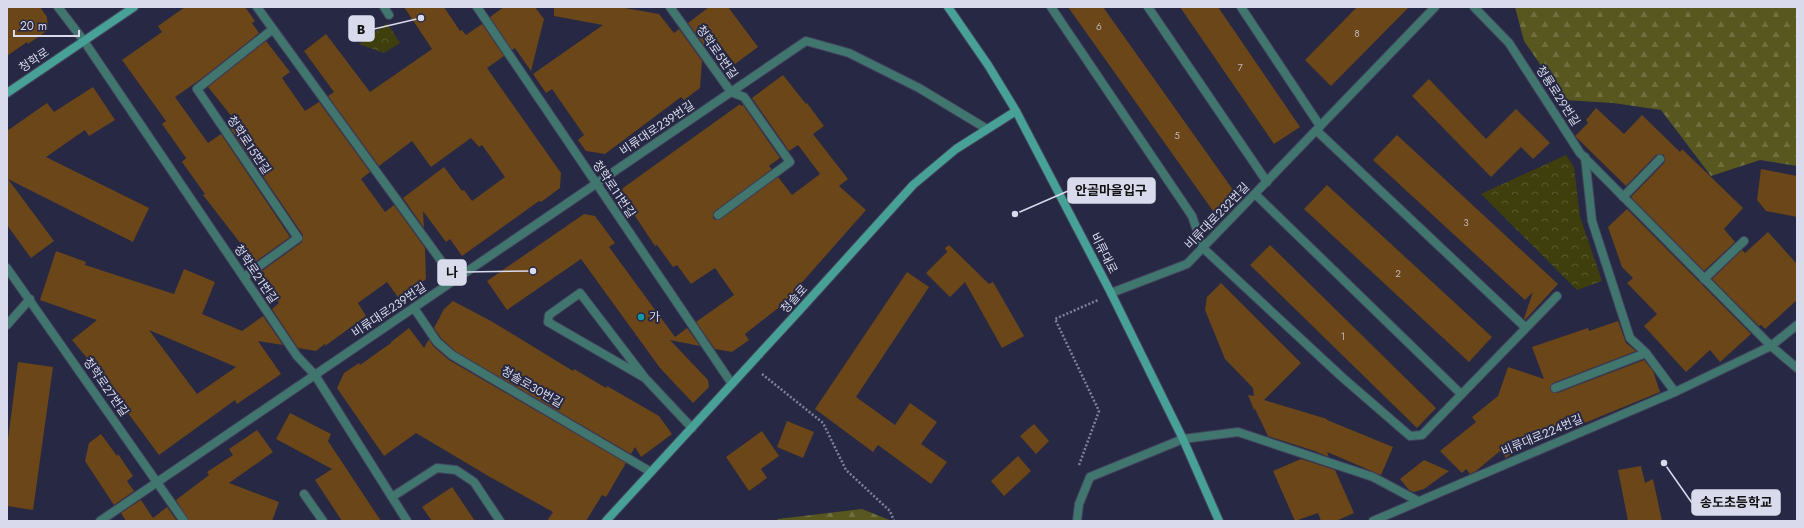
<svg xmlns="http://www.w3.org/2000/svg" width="1804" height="528" viewBox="0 0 1804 528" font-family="Jost,'Noto Sans KR',sans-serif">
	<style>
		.forest { fill: url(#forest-firs) }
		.park { fill: url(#park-crowns) }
		.building { fill: #6a4619; fill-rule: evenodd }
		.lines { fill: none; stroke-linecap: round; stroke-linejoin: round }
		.lane-casing { stroke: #43445e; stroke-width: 10 }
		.street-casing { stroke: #43445e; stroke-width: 10 }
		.secondary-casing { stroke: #43445e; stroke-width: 10 }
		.path { stroke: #818299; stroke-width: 2.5; stroke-dasharray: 2 2; stroke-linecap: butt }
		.lane { stroke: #41766f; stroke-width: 8 }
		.street { stroke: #41766f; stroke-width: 8 }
		.secondary { stroke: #47a196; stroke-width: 8 }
		.culture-dot { fill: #0f9aa8; stroke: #272843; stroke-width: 1.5 }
		.labels { text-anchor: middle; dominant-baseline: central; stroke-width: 4; stroke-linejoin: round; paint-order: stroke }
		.number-label { font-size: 10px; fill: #bdb5b7 }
		.street-label { font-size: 12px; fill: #d9daec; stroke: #272843 }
		.poi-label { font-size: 12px; fill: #d9daec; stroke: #272843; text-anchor: start }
		.leader { fill: none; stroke: #d9daec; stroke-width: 1.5 }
		.callout-dot { fill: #d9daec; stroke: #272843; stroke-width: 1.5 }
		.callout { fill: #d9daec; stroke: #d9daec; stroke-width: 1.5 }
		.callout-label { font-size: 13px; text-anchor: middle; font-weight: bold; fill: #111 }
	</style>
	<defs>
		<pattern id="forest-firs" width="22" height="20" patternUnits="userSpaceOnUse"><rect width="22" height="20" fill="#57571f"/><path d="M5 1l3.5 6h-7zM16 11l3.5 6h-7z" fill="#6f6f40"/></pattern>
		<pattern id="park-crowns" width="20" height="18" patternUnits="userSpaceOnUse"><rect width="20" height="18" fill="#3f3f0e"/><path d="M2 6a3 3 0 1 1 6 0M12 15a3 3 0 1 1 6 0" fill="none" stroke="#5a5a31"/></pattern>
	</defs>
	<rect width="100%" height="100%" fill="#272843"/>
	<path class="forest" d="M1515,7H1797V166L1760,160L1711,176L1661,110L1613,103L1565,100L1524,41Z
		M862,509L892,521H776L778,519Z"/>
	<path class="park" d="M387,23L400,43L384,53L359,44Z
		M1566,155L1574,167L1580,217L1602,281L1577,290L1481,194Z"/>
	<path class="building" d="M7,7H40L47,17L48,30L28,44L27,42L7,56Z
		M185,7H245L255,21L252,23L259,33L201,79L175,97L208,143L221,134L290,237L255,262L203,195L205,194L182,162L186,158L162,124L166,121L122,60L162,32L158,26Z
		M404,7H444L460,31L462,30L466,35L482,24L504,56L487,68L561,173L560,188L541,202L539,201L462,256L450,239L446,242L423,211L424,228L403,198L444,167L462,191L464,190L472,201L505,177L482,145L479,147L471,138L431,167L412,141L379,166L328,96L334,92L304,51L326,34L370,92L432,49Z
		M504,7H535L544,19L531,71L515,48L512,50L490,17Z
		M554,7H619L659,14L674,33L679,29L702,61L700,88L684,100L681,97L605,154L586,151L578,140L584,135L552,89L546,93L533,74L603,25L554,16Z
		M709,7H728L758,47L735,64L706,26L704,45L688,23Z
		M1068,7H1103L1236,194L1213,211Z
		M1180,7H1218L1300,127L1274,144Z
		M1357,7H1409L1331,86L1305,60Z
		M266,41L290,72L282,78L305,111L319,102L370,172L361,179L385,212L394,205L425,248L426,279L400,300L387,282L358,303L366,316L325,346L326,343L316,351L298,348L272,309L279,303L260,279L265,274L262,271L302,242L303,235L230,128L237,123L208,87Z
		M783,75L806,104L807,103L824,126L813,134L848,179L839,186L866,210L782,305L745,334L749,340L732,352L715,349L696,322L734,295L715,268L691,284L677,265L673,267L657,245L655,246L621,195L623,188L740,104L741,106L743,105L780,158L769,166L772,169L715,211L713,213V218L716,220L721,219L778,177L792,195L820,174L798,145L789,151L752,98Z
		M1429,79L1486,139L1516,109L1550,143L1533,159L1521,147L1491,177L1412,96Z
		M93,87L115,120L89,136L85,130L46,157L149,208L133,242L8,179L54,241L31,258L7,225V131L47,103L54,112Z
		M1596,108L1624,134L1642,115L1680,152L1682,149L1743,208L1724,229L1735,242L1704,271L1631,197L1664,163L1665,160L1664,155L1661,154L1656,155L1626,186L1577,138L1575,136L1588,123L1586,120Z
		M1397,135L1558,284L1525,320L1524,318L1533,292L1525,300L1373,160Z
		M1761,169L1797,176V217L1766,211L1757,200Z
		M1327,185L1492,337L1469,362L1304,209Z
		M1627,209L1751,334L1720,362L1710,350L1686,372L1644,326L1657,314L1627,283L1633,278L1622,267L1608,227Z
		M584,214L595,216L615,243L609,247L675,337L687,328L700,346L670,340L708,380L709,387L693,403L660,368L581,259L507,310L487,281Z
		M1768,232L1797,264V300L1765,329L1761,325L1759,326L1712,279L1742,250L1745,253Z
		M949,245L989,284L993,282L1024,336L1002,348L965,282L950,297L926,273L947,252L945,248Z
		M1270,245L1436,408L1417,428L1250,265Z
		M56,251L86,262L85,265L174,294L184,269L215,282L202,314L242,331L263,316L283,345L258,341L281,374L237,404L235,400L159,455L122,405L125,403L99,368L97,370L72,340L97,320L40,300ZM149,330L236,367L197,394Z
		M907,272L929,287L856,397L895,425L910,403L937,422L921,444L947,462L931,484L878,445L873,452L815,409Z
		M1221,283L1301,363L1264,400L1327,419V420L1393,447L1381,475L1327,452L1329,457L1317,452H1318L1268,436L1255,409L1254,410L1248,395L1254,396L1253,388L1225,359L1205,310L1207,297Z
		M453,301L491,321L573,371L574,369L606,388L607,386L659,416L672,434L641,457L635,447L631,454L455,351L441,338L434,328L444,309Z
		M1618,321L1626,343L1636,351L1553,383L1550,387V390L1554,393H1557L1644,360L1653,371L1660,392L1570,429L1567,421L1537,443L1532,438L1506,458L1500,451L1476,471L1470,474L1466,469L1462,473L1440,451L1476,422L1472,417L1498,396L1508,367L1544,379L1532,347L1588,328L1589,331Z
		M409,328L424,348L429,339L433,346L449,360L626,463L606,497L602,495L586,521H547L553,512L490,477L416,433L384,456L337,388L344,373L359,363L360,365L391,343V342Z
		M18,362L53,367L33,510L7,506V447Z
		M290,413L331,434L328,441L381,521H342L315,480L332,469L276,439Z
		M787,421L814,432L803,458L777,447Z
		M1034,424L1049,441L1036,454L1020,436Z
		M257,430L273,452L229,483L279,502L272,521H189L176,500L209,475L207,472L233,455L229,449Z
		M762,431L779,456L761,469L767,478L749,491L726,457Z
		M101,434L117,456L118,454L133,476L127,481L134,491L114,505L85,461L89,443Z
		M1018,456L1031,471L1004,496L991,481Z
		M1301,459L1335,470L1354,513L1336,521H1321L1318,513L1295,521L1273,471Z
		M1424,460L1449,471L1424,489L1414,492L1409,490L1400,479Z
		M1641,466L1645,483L1653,479L1662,521H1628L1618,470Z
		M452,487L475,521H432L422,507Z
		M141,500L153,518L167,507L177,521H126L121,513Z"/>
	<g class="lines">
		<g class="lane-casing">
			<path id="lane" d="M257,7L455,280
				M384,7L389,15
				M477,7L732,384
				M670,7L731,92L744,97L790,162L718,215
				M1051,7L1192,216L1203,248L1343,378L1410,436L1422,435L1557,296
				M1148,7L1267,182
				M1241,7L1320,126
				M1317,131L1526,328
				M1585,157L1592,221L1630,338L1646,353L1675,392
				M1255,194L1461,394
				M1623,197L1660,159
				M7,268L184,521
				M244,277L298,238L197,89L273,29
				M1704,279L1744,241
				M414,308L437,342L452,355L651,472
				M7,325L30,299
				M645,378L548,322L549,315L580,293L645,378L692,428
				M1555,388L1646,353
				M1183,439L1238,432L1373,477L1418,501
				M304,494L323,521
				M392,497L437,468L456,470L474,482L500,521
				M100,521L806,41L849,53L919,88L987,129"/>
		</g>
		<g class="street-casing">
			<path id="street" d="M58,7L84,41L297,356L315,375L407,521
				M1474,7L1509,43L1580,153L1771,346L1797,368
				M1111,293L1187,264L1435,7
				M1077,521L1079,504L1090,477L1183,439
				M1373,521L1675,392L1771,346L1797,325"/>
		</g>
		<g class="secondary-casing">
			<path id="secondary" d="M948,7L988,65L1016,111L1111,293L1183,439L1219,521
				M7,93L134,7
				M606,521L798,312L913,185L956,149L1016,111"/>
		</g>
		<path class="path" d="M762,374L823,423L846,470L890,511L894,521
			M1079,465L1099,411L1055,319L1098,300"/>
		<use href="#lane" class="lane"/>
		<use href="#street" class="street"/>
		<use href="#secondary" class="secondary"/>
	</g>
	<circle class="culture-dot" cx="641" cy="317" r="4"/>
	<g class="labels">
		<g class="number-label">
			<text x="1099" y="26">6</text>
			<text x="1357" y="33">8</text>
			<text x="1240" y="67">7</text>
			<text x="1177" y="135">5</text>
			<text x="1466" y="222">3</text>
			<text x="1398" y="273">2</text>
			<text x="1343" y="336">1</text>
		</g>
		<g class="street-label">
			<text transform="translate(717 52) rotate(55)">청학로5번길</text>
			<text transform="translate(34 60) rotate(-34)">청학로</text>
			<text transform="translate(1558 96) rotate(57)">청룡로29번길</text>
			<text transform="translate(657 128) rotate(-34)">비류대로239번길</text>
			<text transform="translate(249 145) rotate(56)">청학로15번길</text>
			<text transform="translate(614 189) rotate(56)">청학로11번길</text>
			<text transform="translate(1217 216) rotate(-46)">비류대로232번길</text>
			<text transform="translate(1104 253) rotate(63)">비류대로</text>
			<text transform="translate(256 274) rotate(56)">청학로21번길</text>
			<text transform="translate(794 299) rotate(-48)">청솔로</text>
			<text transform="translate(389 310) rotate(-34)">비류대로239번길</text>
			<text transform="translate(106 387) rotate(55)">청학로27번길</text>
			<text transform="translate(532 387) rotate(30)">청솔로30번길</text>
			<text transform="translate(1542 435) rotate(-23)">비류대로224번길</text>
		</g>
		<g class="poi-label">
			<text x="649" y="317">가</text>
		</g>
	</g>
	<path class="leader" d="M421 18L374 29M1015 214L1068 191M533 271L466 272M1664 463L1692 503"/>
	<g class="callout-dot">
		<circle cx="421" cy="18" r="4"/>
		<circle cx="1015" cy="214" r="4"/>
		<circle cx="533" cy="271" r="4"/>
		<circle cx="1664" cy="463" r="4"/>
	</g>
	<g class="callout">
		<rect x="349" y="16" width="25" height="25" rx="4"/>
		<rect x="1068" y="178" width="87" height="25" rx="4"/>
		<rect x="438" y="260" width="28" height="25" rx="4"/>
		<rect x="1692" y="490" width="88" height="25" rx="4"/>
	</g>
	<g class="callout-label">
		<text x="361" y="34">B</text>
		<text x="1111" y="195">안골마을입구</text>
		<text x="452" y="277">나</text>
		<text x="1736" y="507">송도초등학교</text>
	</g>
	<rect width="1804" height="528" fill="none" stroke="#d9daec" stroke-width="16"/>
	<path d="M14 30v6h65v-6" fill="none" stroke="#d9daec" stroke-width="2"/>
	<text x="20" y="30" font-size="12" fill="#d9daec" stroke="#272843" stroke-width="3" paint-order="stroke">20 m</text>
</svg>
